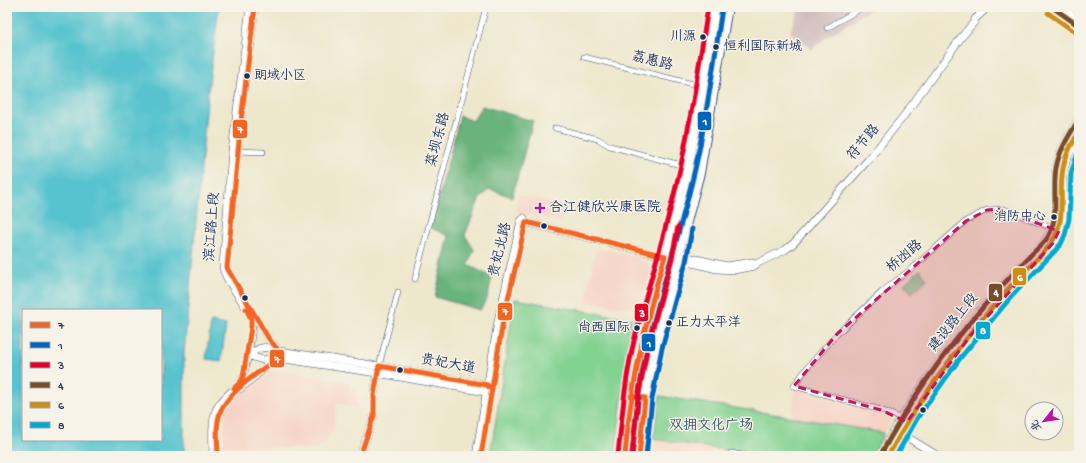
<svg xmlns="http://www.w3.org/2000/svg" width="1086" height="463" viewBox="0 0 1086 463" font-family="'Gochi Hand','LXGW WenKai TC',sans-serif">
	<style>
		.built { fill: #f6d2c3 }
		.industrial { fill: #d1bfbd }
		.green { fill: #82d292; stroke: #4e8078 }
		.forest { fill: #69b47c; stroke: #42726d }
		.water { fill: #56c3ce; stroke: #387996; fill-rule: evenodd }
		.lines { fill: none; stroke-linecap: round; stroke-linejoin: round }
		.street-casing { stroke: #3a4b6e; stroke-width: 6 }
		.secondary-casing { stroke: #3a4b6e; stroke-width: 8 }
		.primary-casing { stroke: #3a4b6e; stroke-width: 10 }
		.street { stroke: #fff; stroke-width: 5 }
		.secondary { stroke: #fff; stroke-width: 7 }
		.primary { stroke: #fff; stroke-width: 8 }
		.bus-1-casing { stroke: #f7f3e8; stroke-width: 8 }
		.bus-2-casing { stroke: #f7f3e8; stroke-width: 8 }
		.bus-3-casing { stroke: #f7f3e8; stroke-width: 8 }
		.bus-4-casing { stroke: #f7f3e8; stroke-width: 8 }
		.bus-5-casing { stroke: #f7f3e8; stroke-width: 8 }
		.bus-6-casing { stroke: #f7f3e8; stroke-width: 8 }
		.bus-1 { stroke: #f26522; stroke-width: 5 }
		.bus-2 { stroke: #0065bd; stroke-width: 5 }
		.bus-3 { stroke: #e4002b; stroke-width: 5 }
		.bus-4 { stroke: #7a4b2a; stroke-width: 5 }
		.bus-5 { stroke: #cb8e13; stroke-width: 5 }
		.bus-6 { stroke: #00a9ce; stroke-width: 5 }
		.marked { fill: #c2185b; fill-opacity: 0.2; stroke: #c2185b; stroke-width: 3; stroke-dasharray: 8 5; stroke-linejoin: round }
		.bus-dot { fill: #1b2f5e; stroke: #f7f3e8; stroke-width: 1.5 }
		.poi-dot { fill: #b5179e; stroke: #f7f3e8; stroke-width: 1.5 }
		.labels { text-anchor: middle; dominant-baseline: central; stroke-width: 3; stroke-linejoin: round; paint-order: stroke }
		.bus-label { font-size: 13px; fill: #1b2f5e; stroke: #f7f3e8; text-anchor: end }
		.street-label { font-size: 14px; fill: #1b2f5e; stroke: #f7f3e8 }
		.poi-label { font-size: 14px; fill: #1b2f5e; stroke: #f7f3e8; text-anchor: start }
		.park-label { font-size: 14px; fill: #35586b; stroke: #f7f3e8 }
		.line-badge { stroke: #f7f3e8; stroke-width: 1.5 }
		.badge-label { font-size: 11px; text-anchor: middle; font-weight: bold; fill: #fff }
	</style>
	<rect width="100%" height="100%" fill="#f7f3e8"/>
	<filter id="ink" filterUnits="userSpaceOnUse"><feTurbulence type="fractalNoise" baseFrequency=".025" numOctaves="2"/><feDisplacementMap in="SourceGraphic" scale="8" xChannelSelector="R" yChannelSelector="G"/><feConvolveMatrix kernelMatrix="1 2 1 2 8 2 1 2 1" color-interpolation-filters="sRGB"/></filter>
	<filter id="wash" filterUnits="userSpaceOnUse"><feTurbulence type="fractalNoise" baseFrequency=".012" numOctaves="4" result="noise"/><feDisplacementMap in="SourceGraphic" scale="16" xChannelSelector="R" yChannelSelector="G"/><feGaussianBlur stdDeviation="0.9" result="paint"/><feColorMatrix in="noise" values="0 0 0 0 0 0 0 0 0 0 0 0 0 0 0 0 0 1.4 0 .05"/><feComposite in="paint" operator="in"/></filter>
	<g filter="url(#wash)">
		<rect width="100%" height="100%" fill="#ede7cb"/>
		<path class="built" d="M519,195L565,206L561,222L516,210Z
			M596,248L640,258L648,262L651,269L650,276L641,302L638,306L632,308L586,302Z
			M269,371H279L348,383L359,399L357,408L337,403L333,433L329,432L326,444L314,449L224,446L225,405L243,387L261,373Z
			M795,389L882,413L887,415L891,421L884,433L792,417Z
			M655,439L711,448V456H654Z"/>
		<path class="industrial" d="M800,7H874L839,29L816,45L812,50L790,32Z"/>
		<path class="green" d="M920,270L927,279L912,293L904,284Z
			M515,299L632,319L615,456H490Z
			M659,396L792,417L884,433L872,456H762L655,439V437H651L655,432Z"/>
		<path class="forest" d="M482,106L533,121L512,197L489,189L479,200L465,235L474,250L468,265L492,277L487,299L480,310L435,297L449,236L431,228L460,116L473,121Z"/>
		<path class="water" d="M7,7H219L208,91L184,352V456H7ZM23,310H161V440H23Z
			M211,322L226,325L221,361L206,359Z"/>
	</g>
	<g filter="url(#ink)">
		<g class="lines">
			<g class="street-casing">
				<path id="street" d="M827,28L863,7
					M584,57L713,89
					M555,128L598,139L610,146L688,167
					M236,151L263,152
					M415,279L486,7
					M379,366L398,292
					M903,419L881,410L794,386L807,368L837,334L884,290L915,266L966,221L987,210L1004,209L1059,231
					M728,456L731,453L747,456"/>
			</g>
			<g class="secondary-casing">
				<path id="secondary" d="M1052,7L1079,26
					M1060,7L1079,20
					M250,49L255,7
					M233,200L242,111
					M521,221L717,269L734,270L754,266L758,263L785,250L793,244L868,160L903,117L960,39L974,22L975,19L988,7
					M674,254L727,266L752,262
					M251,310L269,339L279,351
					M247,355C261,347 264,345 279,351L379,366L487,385L491,389
					M247,355L263,360L278,358L377,373L486,392L491,389
					M240,389L274,360
					M487,414L498,350
					M897,431L938,456
					M213,456C213,442 211,424 216,410C221,399 232,392 240,383C245,377 252,332 252,323C251,307 225,284 223,266L232,151L250,7
					M360,456L374,416V395L378,370
					M476,456L498,321L521,221L524,218
					M880,456C911,396 952,342 997,291C1007,279 1019,268 1030,256C1036,250 1044,244 1048,236C1061,215 1052,191 1056,168C1059,150 1070,134 1079,119
					M888,456C918,398 960,345 1003,296C1013,284 1024,273 1035,262C1042,255 1050,248 1055,240C1067,221 1061,199 1063,177C1064,162 1072,148 1079,135"/>
			</g>
			<g class="primary-casing">
				<path id="primary" d="M625,456L631,396L641,344L670,241L688,167L703,87L715,7
					M639,456L640,436L647,386L661,324L679,260L681,244L700,173L728,7"/>
			</g>
			<use href="#street" class="street"/>
			<use href="#secondary" class="secondary"/>
			<use href="#primary" class="primary"/>
			<g class="bus-1-casing">
				<path id="bus-1" d="M234,388L240,383L243,377L251,327V319L246,309
					M631,396L645,398L639,456
					M218,456C218,442 215,426 220,413C227,393 261,370 278,358L279,351L269,339L227,268L241,121L255,7
					M360,456L374,416V395L379,366L487,385L491,389
					M481,456L503,321L526,222L665,256C645,322 630,387 625,456"/>
			</g>
			<g class="bus-2-casing">
				<path id="bus-2" d="M632,456C636,419 639,382 648,345C662,286 681,229 695,169C707,116 714,62 722,8
					M646,456L652,399L662,348L686,262L692,229"/>
			</g>
			<g class="bus-3-casing">
				<path id="bus-3" d="M618,455C622,417 625,379 634,341C649,283 668,225 681,165C692,113 700,60 708,7
					M632,455L638,397L648,345L672,258L678,227"/>
			</g>
			<g class="bus-4-casing">
				<path id="bus-4" d="M1052,7L1079,26
					M880,456C909,402 944,352 984,306C998,289 1014,273 1029,257C1035,250 1043,245 1048,237C1060,215 1052,192 1056,168C1059,150 1070,134 1079,119"/>
			</g>
			<g class="bus-5-casing">
				<path id="bus-5" d="M1048,13L1075,32
					M888,456C918,401 954,352 994,305C1007,290 1020,276 1034,262C1040,256 1047,250 1052,242C1067,219 1058,194 1063,168C1065,155 1072,144 1079,132"/>
			</g>
			<g class="bus-6-casing">
				<path id="bus-6" d="M896,456L918,417L961,357L1012,296L1053,253L1061,244L1065,235L1069,219L1071,173L1079,150"/>
			</g>
			<use href="#bus-1" class="bus-1"/>
			<use href="#bus-2" class="bus-2"/>
			<use href="#bus-3" class="bus-3"/>
			<use href="#bus-4" class="bus-4"/>
			<use href="#bus-5" class="bus-5"/>
			<use href="#bus-6" class="bus-6"/>
		</g>
	</g>
	<path class="marked" d="M998,209L1059,231L1053,243L970,336L907,422L881,410L794,386L837,334L966,221L987,210Z"/>
	<g class="bus-dot">
		<circle cx="703" cy="37" r="3.5"/>
		<circle cx="716" cy="47" r="3.5"/>
		<circle cx="247" cy="76" r="3.5"/>
		<circle cx="1054" cy="217" r="3.5"/>
		<circle cx="544" cy="226" r="3.5"/>
		<circle cx="245" cy="298" r="3.5"/>
		<circle cx="669" cy="323" r="3.5"/>
		<circle cx="637" cy="328" r="3.5"/>
		<circle cx="400" cy="370" r="3.5"/>
		<circle cx="923" cy="410" r="3.5"/>
	</g>
	<path class="poi-dot" d="M538 202h4v4h4v4h-4v4h-4v-4h-4v-4h4z"/>
	<g class="labels">
		<g class="bus-label">
			<text x="696" y="37">川源</text>
			<text x="724" y="47" text-anchor="start">恒利国际新城</text>
			<text x="254" y="76" text-anchor="start">朗域小区</text>
			<text x="1046" y="217">消防中心</text>
			<text x="676" y="323" text-anchor="start">正力太平洋</text>
			<text x="630" y="328">尚西国际</text>
		</g>
		<g class="street-label">
			<text transform="translate(652 62) rotate(14)">荔惠路</text>
			<text transform="translate(439 140) rotate(-75)">菜坝东路</text>
			<text transform="translate(864 143) rotate(-50)">符节路</text>
			<text transform="translate(213 227) rotate(-86)">滨江路上段</text>
			<text transform="translate(501 250) rotate(-76)">贵妃北路</text>
			<text transform="translate(905 257) rotate(-40)">桥凼路</text>
			<text transform="translate(954 323) rotate(-51)">建设路上段</text>
			<text transform="translate(448 365) rotate(10)">贵妃大道</text>
		</g>
		<g class="poi-label">
			<text x="549" y="208">合江健欣兴康医院</text>
		</g>
		<g class="park-label">
			<text x="711" y="426">双拥文化广场</text>
		</g>
	</g>
	<g class="line-badge">
		<rect x="697" y="111" width="15" height="20" rx="4" fill="#0065bd"/>
		<rect x="232" y="119" width="16" height="20" rx="4" fill="#f26522"/>
		<rect x="1012" y="267" width="15" height="19" rx="4" fill="#cb8e13"/>
		<rect x="988" y="283" width="15" height="19" rx="4" fill="#7a4b2a"/>
		<rect x="497" y="302" width="16" height="19" rx="4" fill="#f26522"/>
		<rect x="634" y="303" width="15" height="19" rx="4" fill="#e4002b"/>
		<rect x="975" y="321" width="16" height="19" rx="4" fill="#00a9ce"/>
		<rect x="641" y="333" width="15" height="19" rx="4" fill="#0065bd"/>
		<rect x="269" y="349" width="16" height="19" rx="4" fill="#f26522"/>
	</g>
	<g class="badge-label">
		<text x="705" y="125">1</text>
		<text x="240" y="133">7</text>
		<text x="1020" y="281">6</text>
		<text x="996" y="296">4</text>
		<text x="505" y="315">7</text>
		<text x="642" y="317">3</text>
		<text x="983" y="334">8</text>
		<text x="649" y="347">1</text>
		<text x="277" y="363">7</text>
	</g>
	<rect width="1086" height="463" fill="none" stroke="#f7f3e8" stroke-width="24"/>
	<rect x="22" y="309" width="140" height="132" fill="#f7f3e8" stroke="#9fa5b1"/>
	<rect x="30" y="322" width="20" height="6" fill="#f26522" stroke="#9fa5b1"/>
	<text x="58" y="329" font-size="12" fill="#1b2f5e">7</text>
	<rect x="30" y="342" width="20" height="6" fill="#0065bd" stroke="#9fa5b1"/>
	<text x="58" y="349" font-size="12" fill="#1b2f5e">1</text>
	<rect x="30" y="362" width="20" height="6" fill="#e4002b" stroke="#9fa5b1"/>
	<text x="58" y="369" font-size="12" fill="#1b2f5e">3</text>
	<rect x="30" y="382" width="20" height="6" fill="#7a4b2a" stroke="#9fa5b1"/>
	<text x="58" y="389" font-size="12" fill="#1b2f5e">4</text>
	<rect x="30" y="402" width="20" height="6" fill="#cb8e13" stroke="#9fa5b1"/>
	<text x="58" y="409" font-size="12" fill="#1b2f5e">6</text>
	<rect x="30" y="422" width="20" height="6" fill="#00a9ce" stroke="#9fa5b1"/>
	<text x="58" y="429" font-size="12" fill="#1b2f5e">8</text>
	<g transform="translate(1044 421) rotate(240)"><circle r="19" fill="#f7f3e8" stroke="#9fa5b1"/>
	<path d="M0-3L7 15L0 10L-7 15Z" fill="#b5179e"/>
	<text y="-6" font-size="11" font-weight="bold" text-anchor="middle" fill="#1b2f5e">北</text>
	</g>
</svg>
